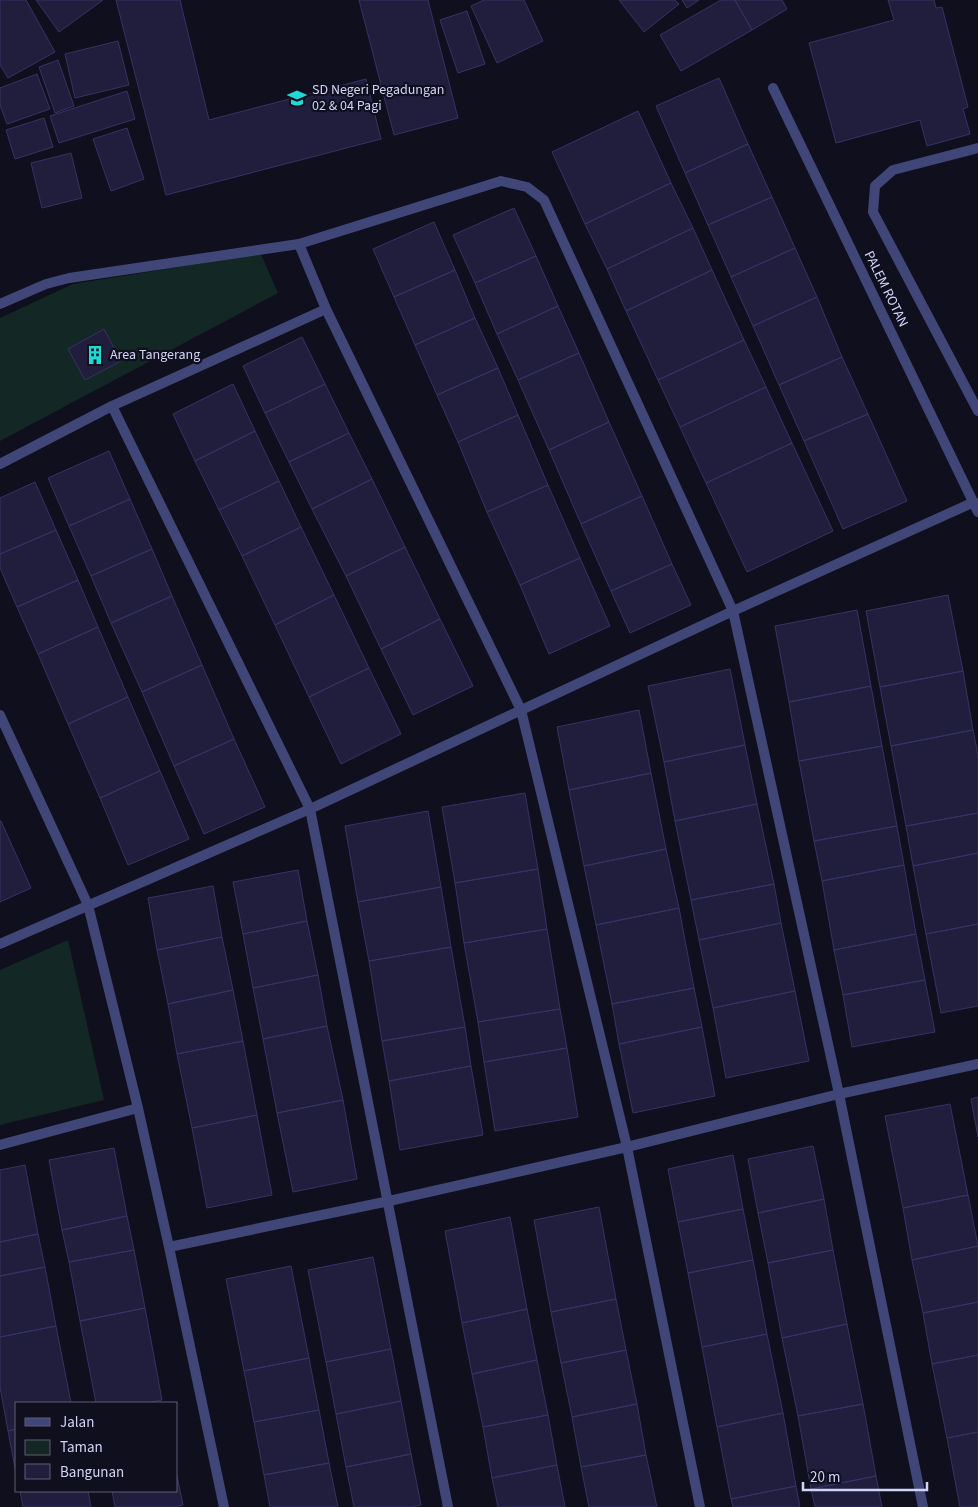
<svg xmlns="http://www.w3.org/2000/svg" width="978" height="1507" viewBox="0 0 978 1507" font-family="'Source Sans 3',sans-serif">
	<style>
		.green { fill: #132724 }
		.building { fill: #201e3c; stroke: #363365 }
		.lines { fill: none; stroke-linecap: round; stroke-linejoin: round }
		.service { stroke: #404677; stroke-width: 10 }
		.minor { stroke: #404677; stroke-width: 10 }
		.labels { text-anchor: middle; dominant-baseline: central; stroke-width: 4.5; stroke-linejoin: round; paint-order: stroke }
		.poi-label { font-size: 14px; fill: #d2d3f9; stroke: #100f1e; text-anchor: start }
		.street-label { font-size: 14px; fill: #d2d3f9; stroke: #100f1e }
	</style>
	<rect width="100%" height="100%" fill="#100f1e"/>
	<path class="green" d="M261,254L278,293L0,441V318L73,284Z
		M68,940L104,1100L0,1125V970Z"/>
	<path class="building" d="M0,0H26L55,52L8,78L0,65Z
		M36,0H103L59,32Z
		M116,0H180L209,120L366,79L381,139L166,195Z
		M359,0H428L458,118L394,135Z
		M484,0H524L543,41L497,63L471,6Z
		M619,0H675L679,4L644,32Z
		M682,0H699L687,8Z
		M721,0H735L752,30L681,71L660,35Z
		M735,0H782L787,9L752,30Z
		M888,0H934L936,8L942,7L968,107L963,109L970,134L927,146L920,120L836,143L809,43L894,20Z
		M467,11L485,64L458,73L440,20Z
		M118,41L129,85L75,98L65,54Z
		M58,60L74,106L55,113L39,67Z
		M37,74L50,109L7,124L0,105V88Z
		M719,78L748,144L685,173L656,106Z
		M127,91L135,119L59,143L50,116Z
		M638,111L671,183L585,224L552,152Z
		M44,118L53,147L15,159L6,130Z
		M127,128L144,179L111,191L93,139Z
		M748,144L772,197L708,225L685,173Z
		M71,153L82,198L42,208L31,163Z
		M671,183L693,228L607,269L585,224Z
		M772,197L795,248L731,277L708,225Z
		M514,208L536,256L475,283L453,235Z
		M434,222L455,270L394,297L373,249Z
		M693,228L712,270L626,311L607,269Z
		M795,248L817,297L753,326L731,277Z
		M536,256L558,306L497,334L475,283Z
		M455,270L475,318L415,345L394,297Z
		M712,270L744,340L658,380L626,311Z
		M817,297L842,357L779,385L753,326Z
		M558,306L579,353L518,380L497,334Z
		M475,318L498,368L437,395L415,345Z
		M104,329L121,361L85,380L68,349Z
		M302,337L325,384L265,413L243,366Z
		M744,340L766,387L680,427L658,380Z
		M579,353L609,422L549,450L518,380Z
		M842,357L868,414L804,441L779,385Z
		M498,368L518,415L458,442L437,395Z
		M233,384L255,431L195,461L173,414Z
		M325,384L349,433L289,462L265,413Z
		M766,387L792,443L706,483L680,427Z
		M868,414L907,501L843,529L804,441Z
		M518,415L548,485L487,512L458,442Z
		M609,422L642,496L581,524L549,450Z
		M255,431L279,481L219,510L195,461Z
		M349,433L372,479L312,509L289,462Z
		M792,443L833,531L747,572L706,483Z
		M109,451L130,499L69,526L48,478Z
		M372,479L405,547L346,576L312,509Z
		M279,481L301,527L242,556L219,510Z
		M35,482L56,530L0,554V498Z
		M548,485L580,558L520,585L487,512Z
		M642,496L672,564L611,591L581,524Z
		M130,499L152,549L91,576L69,526Z
		M301,527L334,595L275,625L242,556Z
		M56,530L78,580L17,607L0,568V554Z
		M405,547L440,619L381,649L346,576Z
		M152,549L172,596L111,623L91,576Z
		M580,558L610,626L549,654L520,585Z
		M672,564L691,605L630,633L611,591Z
		M78,580L98,627L38,654L17,607Z
		M334,595L369,668L309,697L275,625Z
		M948,595L963,671L880,687L866,611Z
		M172,596L202,665L142,692L111,623Z
		M857,610L871,686L789,702L775,626Z
		M440,619L473,686L413,715L381,649Z
		M98,627L128,697L68,724L38,654Z
		M202,665L234,739L174,766L142,692Z
		M369,668L401,734L341,764L309,697Z
		M730,669L745,745L664,762L648,686Z
		M963,671L973,730L891,746L880,687Z
		M871,686L882,746L799,761L789,702Z
		M128,697L160,771L100,798L68,724Z
		M639,710L651,773L569,790L557,727Z
		M973,730L978,755V813L906,826L891,746Z
		M234,739L265,807L204,834L174,766Z
		M745,745L757,804L675,821L664,762Z
		M882,746L897,826L814,841L799,761Z
		M160,771L189,839L128,865L100,798Z
		M651,773L666,849L584,866L569,790Z
		M525,793L538,869L455,883L442,807Z
		M757,804L774,884L691,900L675,821Z
		M428,811L441,887L358,902L345,826Z
		M978,813V853L913,866L906,826Z
		M0,821H1L31,888L0,902Z
		M897,826L904,865L822,881L814,841Z
		M666,849L679,908L596,925L584,866Z
		M978,853V924L926,934L913,866Z
		M904,865L916,934L834,950L822,881Z
		M538,869L547,929L464,943L455,883Z
		M298,870L307,921L243,934L233,882Z
		M774,884L781,923L699,940L691,900Z
		M213,886L222,937L157,950L148,898Z
		M441,887L451,947L369,961L358,902Z
		M679,908L694,988L612,1004L596,925Z
		M307,921L318,975L253,988L243,934Z
		M781,923L795,991L713,1008L699,940Z
		M978,924V1006L941,1013L926,934Z
		M547,929L560,1009L478,1022L464,943Z
		M916,934L925,980L843,995L834,950Z
		M222,937L233,990L168,1004L157,950Z
		M451,947L465,1027L382,1041L369,961Z
		M318,975L327,1026L263,1039L253,988Z
		M925,980L935,1032L852,1047L843,995Z
		M694,988L702,1027L619,1044L612,1004Z
		M233,990L243,1041L177,1054L168,1004Z
		M795,991L809,1061L726,1078L713,1008Z
		M560,1009L567,1048L484,1062L478,1022Z
		M327,1026L343,1100L277,1113L263,1039Z
		M465,1027L471,1066L389,1081L382,1041Z
		M702,1027L715,1096L633,1113L619,1044Z
		M243,1041L257,1115L192,1128L177,1054Z
		M567,1048L578,1117L495,1131L484,1062Z
		M471,1066L483,1135L400,1150L389,1081Z
		M978,1097V1137L971,1099Z
		M343,1100L357,1179L293,1192L277,1113Z
		M950,1104L968,1195L903,1208L885,1116Z
		M257,1115L272,1195L207,1208L192,1128Z
		M813,1146L824,1199L758,1213L748,1159Z
		M114,1148L127,1216L62,1230L49,1160Z
		M733,1155L743,1209L678,1222L668,1169Z
		M25,1165L38,1234L0,1242V1170Z
		M968,1195L978,1246L912,1260L903,1208Z
		M824,1199L833,1250L768,1263L758,1213Z
		M599,1207L616,1299L551,1312L534,1220Z
		M743,1209L753,1260L688,1273L678,1222Z
		M127,1216L134,1250L69,1262L62,1230Z
		M510,1217L527,1309L462,1323L445,1231Z
		M38,1234L45,1267L0,1276V1242Z
		M978,1246V1302L923,1313L912,1260Z
		M134,1250L145,1308L80,1321L69,1262Z
		M833,1250L847,1324L782,1338L768,1263Z
		M373,1257L391,1349L326,1362L308,1270Z
		M753,1260L767,1334L702,1347L688,1273Z
		M291,1266L309,1358L244,1371L226,1279Z
		M45,1267L56,1326L0,1337V1276Z
		M616,1299L626,1350L561,1363L551,1312Z
		M978,1302V1355L932,1364L923,1313Z
		M145,1308L162,1400L146,1403H96L80,1321Z
		M527,1309L537,1360L472,1374L462,1323Z
		M847,1324L863,1404L798,1416L782,1338Z
		M56,1326L71,1403H16V1429L8,1431L0,1387V1337Z
		M767,1334L783,1413L717,1427L702,1347Z
		M391,1349L401,1401L336,1414L326,1362Z
		M626,1350L637,1404L572,1417L561,1363Z
		M978,1355V1432L947,1438L932,1364Z
		M309,1358L319,1410L254,1422L244,1371Z
		M537,1360L548,1415L483,1427L472,1374Z
		M401,1401L411,1454L346,1467L336,1414Z
		M637,1404L646,1455L581,1467L572,1417Z
		M863,1404L876,1476L811,1489L798,1416Z
		M319,1410L329,1463L264,1475L254,1422Z
		M783,1413L796,1486L731,1499L717,1427Z
		M548,1415L557,1465L492,1478L483,1427Z
		M16,1429V1473L8,1431Z
		M978,1432V1507H960L947,1438Z
		M411,1454L421,1505L411,1507H354L346,1467Z
		M646,1455L657,1507H589L581,1467Z
		M329,1463L338,1507H270L264,1475Z
		M557,1465L565,1507H498L492,1478Z
		M176,1471L183,1505L174,1507H115L112,1491H176Z
		M876,1476L882,1507H815L811,1489Z
		M796,1486L800,1507H733L731,1499Z
		M20,1491H88L91,1507H23Z"/>
	<g class="lines">
		<path class="service" d="M978,148L893,170L875,186L873,212L978,411"/>
		<path class="minor" d="M773,88L978,512
			M299,244L326,309L521,710L627,1147L700,1507
			M0,304L46,284L69,278L299,244L501,181L527,187L544,200L733,611L839,1094L923,1507
			M112,406L310,809L448,1507
			M0,464L112,406L326,309
			M0,715L88,905L138,1108L169,1247L224,1507
			M0,944L310,809L733,611L974,502
			M0,1145L138,1108
			M169,1247L389,1201L627,1147L839,1094L978,1064"/>
	</g>
	<defs>
		<g id="school-bare" transform="scale(1.5)"><path d="M0-5L7-2L0 1L-7-2ZM-4 1L0 2.5L4 1V4Q0 6-4 4Z" fill="#1ddad2" stroke="#100f1e" stroke-width="2.5" paint-order="stroke"/></g>
		<g id="building-bare" transform="scale(1.5)"><path d="M-4-6H4V6H1V3H-1V6H-4ZM-2.5-4.3h1.7v1.8h-1.7ZM.8-4.3h1.7v1.8H.8ZM-2.5-1h1.7V.8h-1.7ZM.8-1h1.7V.8H.8Z" fill="#1ddad2" stroke="#100f1e" stroke-width="2.5" paint-order="stroke"/></g>
	</defs>
	<g fill-rule="evenodd">
		<use href="#school-bare" x="297" y="98"/>
		<use href="#building-bare" x="95" y="355"/>
	</g>
	<g class="labels">
		<g class="poi-label">
			<text x="312" y="90">SD Negeri Pegadungan<tspan x="312" dy="16">02 &amp; 04 Pagi</tspan></text>
			<text x="110" y="355">Area Tangerang</text>
		</g>
		<g class="street-label">
			<text transform="translate(886 289) rotate(64)">PALEM ROTAN</text>
		</g>
	</g>
	<rect x="15" y="1402" width="162" height="90" fill="#100f1e" stroke="#5e5d76"/>
	<rect x="25" y="1418" width="25" height="8" fill="#404677" stroke="#5e5d76"/>
	<text x="60" y="1427" font-size="15" fill="#d2d3f9">Jalan</text>
	<rect x="25" y="1440" width="25" height="15" fill="#132724" stroke="#5e5d76"/>
	<text x="60" y="1452" font-size="15" fill="#d2d3f9">Taman</text>
	<rect x="25" y="1464" width="25" height="15" fill="#201e3c" stroke="#5e5d76"/>
	<text x="60" y="1477" font-size="15" fill="#d2d3f9">Bangunan</text>
	<path d="M803 1482v8h124v-8" fill="none" stroke="#d2d3f9" stroke-width="2.5"/>
	<text x="810" y="1482" font-size="15" fill="#d2d3f9" stroke="#100f1e" stroke-width="4" paint-order="stroke">20 m</text>
</svg>
